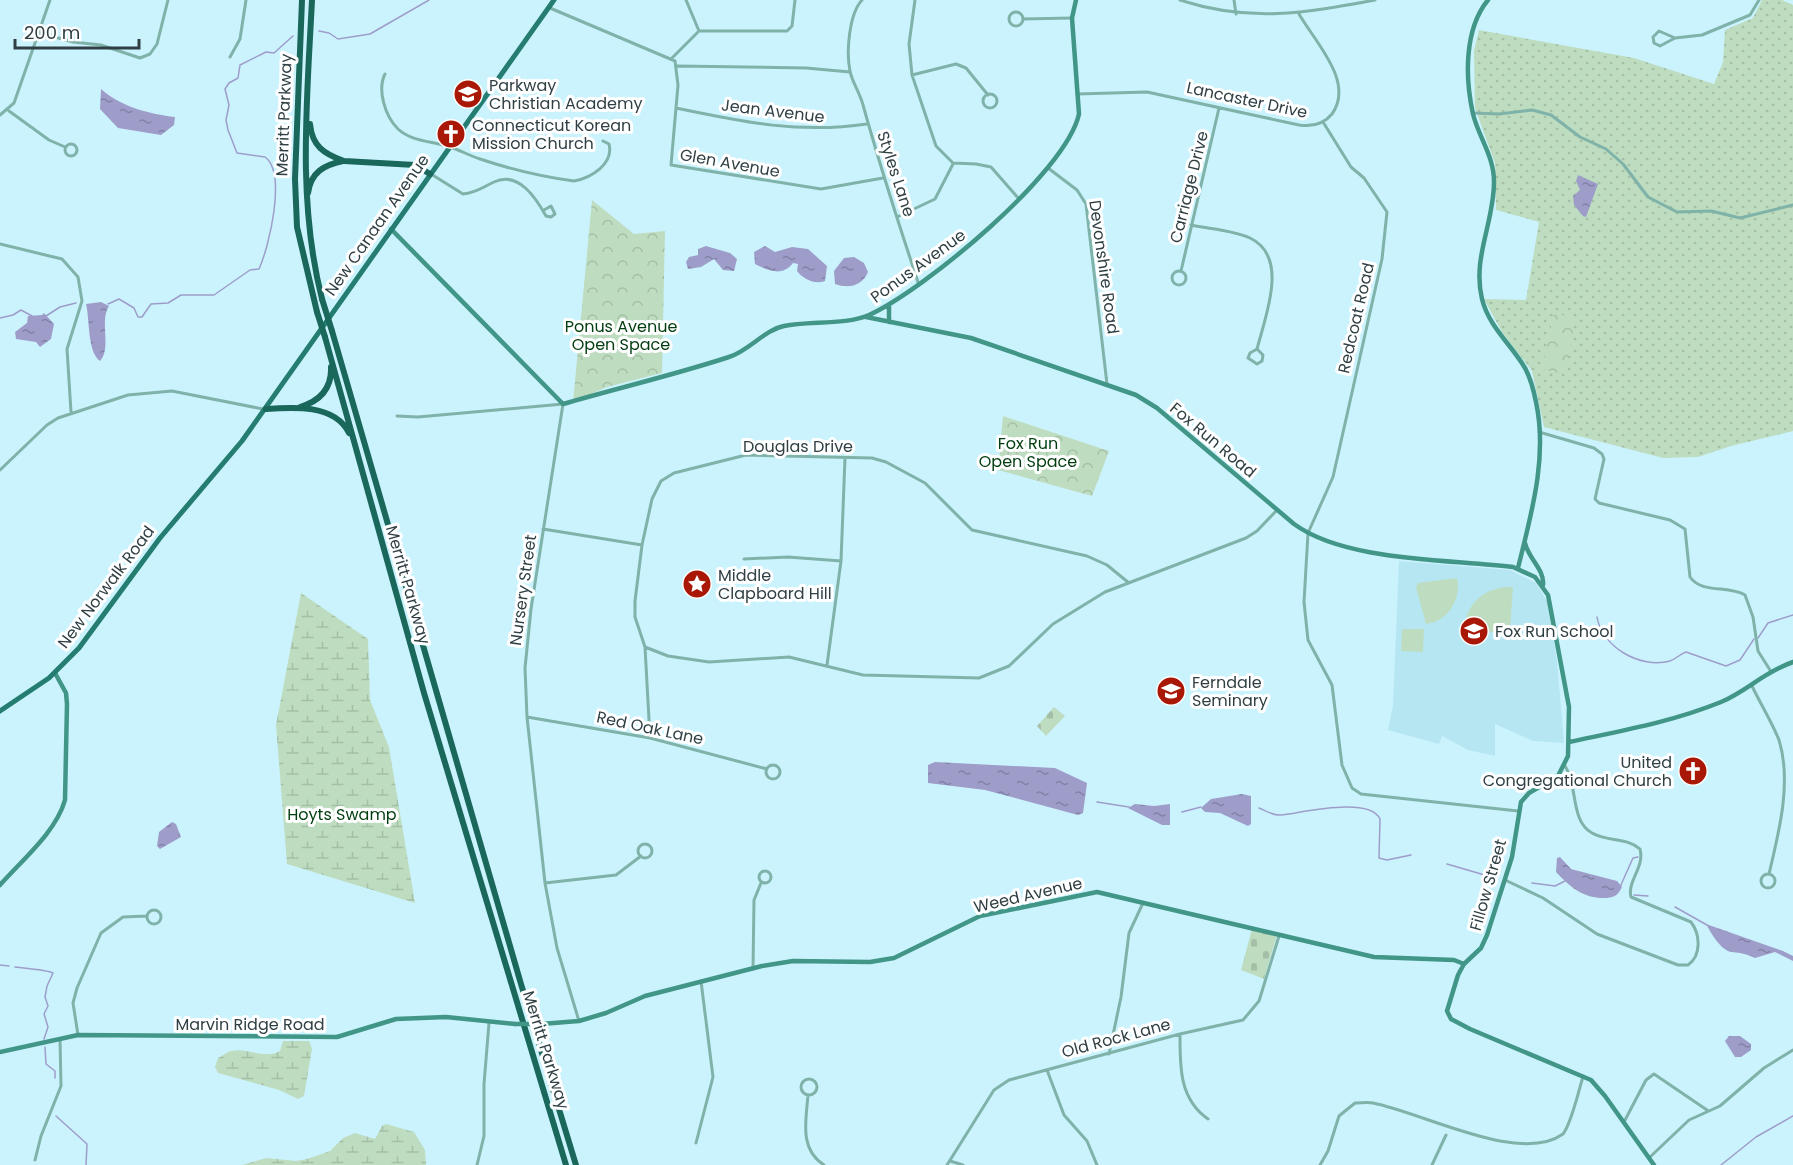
<svg xmlns="http://www.w3.org/2000/svg" width="1793" height="1165" viewBox="0 0 1793 1165" font-family="Poppins,sans-serif">
	<style>
		.built { fill: #b5e6f2 }
		.grass { fill: url(#grass-dots) }
		.wetland { fill: url(#wetland-marsh) }
		.cemetery { fill: url(#cemetery-stones) }
		.park { fill: url(#park-crowns) }
		.garden { fill: #beddc0 }
		.water { fill: url(#water-ripples) }
		.lines { fill: none; stroke-linecap: round; stroke-linejoin: round }
		.stream { stroke: #9e9dca; stroke-width: 1.5 }
		.street { stroke: #7fb2a8; stroke-width: 3 }
		.secondary { stroke: #419688; stroke-width: 4.5 }
		.primary { stroke: #247d70; stroke-width: 5 }
		.highway { stroke: #1a675c; stroke-width: 6 }
		.secondary-bridge { stroke: #419688; stroke-width: 4.5 }
		.highway-bridge { stroke: #1a675c; stroke-width: 6 }
		.labels { text-anchor: middle; dominant-baseline: central; stroke-width: 6; stroke-linejoin: round; paint-order: stroke }
		.poi-label { font-size: 16px; fill: #2f3f44; stroke: #fff; text-anchor: start }
		.street-label { font-size: 16px; fill: #2f3f44; stroke: #fff }
		.park-label { font-size: 16px; fill: #003d0f; stroke: #fff }
	</style>
	<defs>
		<pattern id="grass-dots" width="8" height="8" patternUnits="userSpaceOnUse" patternTransform="scale(1.5)"><rect width="8" height="8" fill="#beddc0"/><path d="M2 2h.1M6 6h.1" fill="none" stroke="#a4bfa6" stroke-width="1.8" stroke-linecap="round"/></pattern>
		<pattern id="wetland-marsh" width="20" height="14" patternUnits="userSpaceOnUse" patternTransform="scale(1.5)"><rect width="20" height="14" fill="#beddc0"/><path d="M1 5h8M5 5V1M11 12h8M15 12V8" fill="none" stroke="#a4bfa6"/></pattern>
		<pattern id="cemetery-stones" width="16" height="16" patternUnits="userSpaceOnUse" patternTransform="scale(1.5)"><rect width="16" height="16" fill="#beddc0"/><path d="M2 7V4a2 2 0 0 1 4 0v3zM10 15v-3a2 2 0 0 1 4 0v3z" fill="#a4bfa6"/></pattern>
		<pattern id="park-crowns" width="20" height="18" patternUnits="userSpaceOnUse" patternTransform="scale(1.5)"><rect width="20" height="18" fill="#beddc0"/><path d="M2 6a3 3 0 1 1 6 0M12 15a3 3 0 1 1 6 0" fill="none" stroke="#a4bfa6"/></pattern>
		<pattern id="water-ripples" width="26" height="14" patternUnits="userSpaceOnUse" patternTransform="scale(1.5)"><rect width="26" height="14" fill="#9e9dca"/><path d="M2 4q2-2 4 0t4 0M15 11q2-2 4 0t4 0" fill="none" stroke="#8181a6"/></pattern>
	</defs>
	<rect width="100%" height="100%" fill="#cbf3fe"/>
	<path class="built" d="M1399,561L1510,570L1536,583L1547,601L1557,661L1564,743L1533,741L1495,724V756L1468,750L1442,736L1439,744L1388,730L1393,705Z"/>
	<path class="grass" d="M1762,0H1782L1793,5V431L1731,446L1698,457L1663,458L1544,427L1532,371L1502,332L1484,299L1526,300L1539,222L1496,210L1495,163L1475,108L1474,51L1479,30L1634,58L1714,84L1723,62L1725,30L1753,18Z"/>
	<path class="wetland" d="M301,593L368,639L370,700L389,747L415,903L287,864L276,725Z
		M283,1041H309L312,1049L304,1096L298,1099L279,1090L218,1073L215,1067L218,1058C222,1056 227,1052 231,1051C248,1047 264,1060 280,1051Z
		M386,1124L414,1132L425,1150L426,1165H242L266,1158L296,1161L307,1159L330,1151L343,1138L355,1133L375,1139L382,1126Z"/>
	<path class="cemetery" d="M1054,707L1065,716L1046,736L1037,726Z
		M1252,929L1277,935L1264,979L1241,970Z"/>
	<path class="park" d="M592,200L634,234L665,231L662,373L607,387L573,402Z
		M1554,313L1576,318L1564,374L1542,369Z
		M1003,416L1109,451L1092,496L998,470Z"/>
	<path class="garden" d="M1457,578C1462,598 1448,622 1426,624L1416,587L1418,583Z
		M1505,587H1513L1510,630L1506,634L1464,628C1467,605 1481,590 1505,587Z
		M1402,629H1424L1423,652L1401,651Z"/>
	<path class="water" d="M101,89C121,107 150,114 175,117L174,125L161,135L118,128L100,109Z
		M1578,175L1598,184L1586,217L1583,216L1574,205L1573,196L1580,190L1576,181Z
		M706,246L730,253L737,259L734,271L723,270L714,259L701,267L688,269L686,262L689,257L698,255V249Z
		M765,246L775,252L792,247L808,249L827,266L825,281C815,285 803,279 797,271L798,264L793,263C782,277 769,271 755,264L754,252Z
		M854,257L864,263L868,272C862,286 849,289 835,284L834,271L844,258Z
		M101,302L109,306C99,321 112,348 100,361C87,351 90,320 86,304Z
		M44,313L54,324L51,339L40,347L36,342L16,339L15,332L27,323L28,316L42,315Z
		M935,762L1055,768L1087,783L1083,813L1078,815L985,790L928,783V765Z
		M1242,794L1251,796V824L1248,826L1220,813L1205,812L1201,808L1211,799Z
		M1135,804L1154,806L1170,804V825H1162L1128,808Z
		M172,822L176,824L181,837L160,849L157,846L159,832Z
		M1560,857L1571,869L1617,881L1622,887C1618,895 1615,897 1607,898C1584,899 1571,888 1556,872L1557,858Z
		M1706,924L1783,951L1793,956V961L1775,952L1755,958C1746,954 1742,953 1732,952C1721,951 1711,933 1706,924Z
		M1729,1036H1740L1751,1044V1050L1741,1057H1735L1725,1041Z"/>
	<g class="lines">
		<path class="stream" d="M319,31L329,33L338,39L370,34L429,0
			M108,304L119,299L134,308L138,317H142L151,304L168,303L181,295H214L250,270L259,269C269,247 287,173 265,157L237,153L228,130L226,120L229,105L225,89L229,83L238,78L240,65L266,52L274,53L293,36
			M46,316L60,307L76,303
			M0,318L13,315L21,310L32,316
			M1597,617C1602,647 1640,669 1670,661C1676,659 1680,654 1686,652L1726,666L1740,660L1754,639
			M1758,638L1768,623L1793,615
			M1097,802L1129,807
			M1259,808C1266,811 1274,816 1281,815C1301,813 1369,796 1380,819L1379,858L1387,860L1411,855
			M1182,812L1201,807
			M1447,864L1488,876
			M1532,883L1555,886L1565,881
			M1620,887L1633,858L1638,857
			M1634,895L1648,896
			M1675,907L1707,925
			M0,965L9,966
			M15,967C23,968 48,970 53,973L47,986L45,997L48,1006L44,1014L48,1027L44,1039
			M45,1047L46,1064L55,1071V1078
			M56,1116L87,1144L86,1165
			M1721,1165L1756,1137L1793,1116"/>
		<path class="street" d="M686,0L699,31
			M862,0C849,14 846,52 850,71C852,82 860,93 863,105C880,166 899,225 919,285
			M915,0L909,44L912,75L936,146L953,163L976,164L991,167L1019,199
			M1180,0C1250,23 1305,13 1375,0
			M1234,0L1236,14
			M550,8L675,61L678,85L671,165L821,189L883,178
			M1009 19a7 7 0 1 1 14 0a7 7 0 1 1-14 0Z
			M1023,19L1072,18
			M699,31H787L792,26L795,0
			M37,32L73,42L101,45L140,58L150,54L157,44L168,0
			M1675,38L1660,46L1654,43L1653,37L1659,31L1675,38L1702,35L1750,15L1759,0
			M230,57L240,39L246,0
			M672,58L699,31
			M677,66L806,68L850,72
			M385,74C377,90 385,116 398,129C412,142 433,141 450,147C460,150 470,156 480,159C510,169 543,177 574,181C591,178 614,164 609,144L603,141
			M912,75L956,64L966,68L988,95
			M1077,94L1147,92L1299,125C1312,127 1323,125 1332,114C1355,82 1315,42 1299,14
			M983 101a7 7 0 1 1 14 0a7 7 0 1 1-14 0Z
			M676,108C743,122 799,134 867,124
			M9,111L49,140L65,147
			M1473,113L1499,114L1532,110L1551,115L1580,137L1606,149L1623,164L1648,197L1677,212L1711,211L1740,218L1793,205
			M0,115L14,103L50,0
			M1323,122L1351,167L1364,178L1387,212L1382,259L1333,477L1308,533L1304,602L1308,640L1332,685L1342,765L1352,788L1361,794L1518,811
			M65 150a6 6 0 1 1 12 0a6 6 0 1 1-12 0Z
			M1048,168L1077,190L1086,204L1107,384
			M431,174L463,194C476,193 483,187 494,182C519,170 537,200 546,216L551,217L555,214L551,206L544,210
			M897,217L935,199L953,164
			M1191,225C1210,229 1233,230 1250,238C1290,257 1265,317 1257,349L1250,353L1248,358L1257,364L1262,361L1263,355L1257,349
			M0,244L62,259L78,277L82,301L67,349L71,412
			M1172 278a7 7 0 1 1 14 0a7 7 0 1 1-14 0Z
			M1181,271L1219,108
			M397,416L418,417L563,404L531,609L525,668L527,717L545,883L557,948L579,1021
			M1539,432L1594,448L1602,454L1604,459L1595,499L1599,503L1670,520L1685,529L1690,577C1702,594 1728,585 1745,595L1753,617L1758,651L1770,670
			M0,470L47,425L58,418L128,395L172,391L263,409
			M543,529L642,545
			M744,559L788,557L841,561
			M645,647L668,656L709,662L789,657L863,675L979,678L1009,666L1053,624L1105,592L1246,538L1257,531L1277,510
			M827,665L841,561L845,458
			M1752,686C1760,703 1772,722 1779,740C1792,782 1779,832 1769,874
			M527,717L650,738L767,769
			M650,738L645,647L635,617V601L642,545L652,499L661,481L674,473L746,455L872,458L886,462L925,483L972,530L1087,556L1107,565L1129,583
			M766 772a7 7 0 1 1 14 0a7 7 0 1 1-14 0Z
			M638 851a7 7 0 1 1 14 0a7 7 0 1 1-14 0Z
			M759 877a6 6 0 1 1 12 0a6 6 0 1 1-12 0Z
			M1761 881a7 7 0 1 1 14 0a7 7 0 1 1-14 0Z
			M1505,880L1543,898L1597,934L1678,965H1688C1702,955 1700,934 1691,922L1631,897C1627,881 1645,867 1640,849C1627,837 1607,842 1592,833C1570,821 1578,785 1565,766
			M545,883L616,875L641,856
			M147 917a7 7 0 1 1 14 0a7 7 0 1 1-14 0Z
			M753,969L754,900L761,883
			M1180,1034C1180,1066 1179,1099 1208,1119
			M78,1035L73,1003L77,988L101,933L123,917L147,916
			M1109,1054L1121,997L1129,933L1143,903
			M1047,1070L1064,1115L1087,1141L1097,1165
			M801 1087a8 8 0 1 1 16 0a8 8 0 1 1-16 0Z
			M808,1095C806,1121 799,1149 824,1165
			M1624,1122L1646,1080L1654,1074L1707,1110
			M696,1143L713,1077L701,981
			M1650,1157L1689,1120L1720,1106L1764,1068L1793,1050
			M35,1160L41,1136L61,1086L60,1039
			M950,1161L963,1165
			M477,1165L484,1136V1084L489,1023
			M947,1165L994,1090L1009,1080L1180,1034L1243,1020L1259,1001L1279,936
			M1320,1165L1328,1151L1339,1116L1355,1103C1361,1103 1368,1102 1373,1103C1424,1113 1520,1165 1563,1134C1572,1122 1578,1092 1583,1077
			M1432,1165L1446,1135"/>
		<path class="secondary" d="M1488,0C1464,29 1465,78 1473,114C1479,138 1494,156 1494,182C1494,223 1472,258 1482,299C1489,327 1511,344 1525,368C1530,377 1534,392 1536,402C1548,457 1531,515 1518,568
			M391,229L563,404C618,388 674,375 729,357C749,351 764,330 784,326C809,321 847,325 869,315C924,290 1066,173 1079,114L1072,18L1076,0
			M889,306V322
			M866,317L971,338L1136,395L1157,408L1294,524C1346,562 1450,559 1513,567L1535,577L1548,595L1569,707L1568,756L1558,776L1529,793L1521,802L1512,857L1487,935L1481,948L1464,964L1458,975L1447,1011L1451,1019L1470,1029L1591,1080L1605,1096L1654,1165
			M1525,543C1528,558 1545,570 1543,585
			M1569,742C1620,731 1672,722 1721,702C1747,691 1764,672 1793,662
			M0,885C22,860 56,832 65,800L67,704L66,693L55,673
			M541,1024L579,1021L606,1013L645,996L762,966L793,961L870,962L894,958L980,916L1097,892L1374,957L1454,960L1464,964
			M0,1052L78,1035L337,1037L396,1019L446,1017L515,1024"/>
		<path class="primary" d="M0,711L49,678L79,648L160,538L242,441L554,0"/>
		<path class="highway" d="M302,0L295,179L297,227L317,312
			M312,0C307,101 297,201 322,299
			M310,124C312,146 324,154 344,161L415,165L430,174
			M308,193C311,172 324,165 343,161
			M332,331L521,984L576,1165
			M325,337L424,693L566,1165
			M300,407C320,401 332,389 331,367
			M266,409C293,407 335,404 349,433"/>
		<path class="secondary-bridge" d="M515,1024H541"/>
		<path class="highway-bridge" d="M322,299L332,331
			M317,312L325,337"/>
	</g>
	<defs>
		<g id="school-disc" transform="scale(1.5)"><circle r="9.5" fill="#a91807" stroke="#fff"/><path d="M0-5L7-2L0 1L-7-2ZM-4 1L0 2.5L4 1V4Q0 6-4 4Z" fill="#fff"/></g>
		<g id="church-disc" transform="scale(1.5)"><circle r="9.5" fill="#a91807" stroke="#fff"/><path d="M-1.2-6h2.4v3.5h3.3v2.4h-3.3V6h-2.4V-.1h-3.3v-2.4h3.3Z" fill="#fff"/></g>
		<g id="sight-disc" transform="scale(1.5)"><circle r="9.5" fill="#a91807" stroke="#fff"/><path d="M0-6L1.8-2.2L6-1.7L2.9 1.2L3.7 5.4L0 3.3L-3.7 5.4L-2.9 1.2L-6-1.7L-1.8-2.2Z" fill="#fff"/></g>
	</defs>
	<g fill-rule="evenodd">
		<use href="#school-disc" x="468" y="94"/>
		<use href="#church-disc" x="451" y="134"/>
		<use href="#sight-disc" x="697" y="584"/>
		<use href="#school-disc" x="1474" y="631"/>
		<use href="#school-disc" x="1171" y="691"/>
		<use href="#church-disc" x="1693" y="771"/>
	</g>
	<g class="labels">
		<g class="poi-label">
			<text x="489" y="85">Parkway<tspan x="489" dy="18">Christian Academy</tspan></text>
			<text x="472" y="125">Connecticut Korean<tspan x="472" dy="18">Mission Church</tspan></text>
			<text x="718" y="575">Middle<tspan x="718" dy="18">Clapboard Hill</tspan></text>
			<text x="1495" y="631">Fox Run School</text>
			<text x="1192" y="682">Ferndale<tspan x="1192" dy="18">Seminary</tspan></text>
			<text x="1672" y="762" text-anchor="end">United<tspan x="1672" dy="18">Congregational Church</tspan></text>
		</g>
		<g class="street-label">
			<text transform="translate(1247 100) rotate(12)">Lancaster Drive</text>
			<text transform="translate(773 111) rotate(7)">Jean Avenue</text>
			<text transform="translate(284 115) rotate(-88)">Merritt Parkway</text>
			<text transform="translate(730 163) rotate(10)">Glen Avenue</text>
			<text transform="translate(896 174) rotate(72)">Styles Lane</text>
			<text transform="translate(1189 187) rotate(-76)">Carriage Drive</text>
			<text transform="translate(377 225) rotate(-55)">New Canaan Avenue</text>
			<text transform="translate(918 266) rotate(-36)">Ponus Avenue</text>
			<text transform="translate(1104 267) rotate(82)">Devonshire Road</text>
			<text transform="translate(1356 318) rotate(-77)">Redcoat Road</text>
			<text transform="translate(1213 440) rotate(40)">Fox Run Road</text>
			<text x="798" y="446">Douglas Drive</text>
			<text transform="translate(408 585) rotate(74)">Merritt Parkway</text>
			<text transform="translate(106 587) rotate(-53)">New Norwalk Road</text>
			<text transform="translate(523 590) rotate(-82)">Nursery Street</text>
			<text transform="translate(650 728) rotate(12)">Red Oak Lane</text>
			<text transform="translate(1488 885) rotate(-74)">Fillow Street</text>
			<text transform="translate(1028 895) rotate(-13)">Weed Avenue</text>
			<text x="250" y="1024">Marvin Ridge Road</text>
			<text transform="translate(1116 1038) rotate(-15)">Old Rock Lane</text>
			<text transform="translate(546 1050) rotate(73)">Merritt Parkway</text>
		</g>
		<g class="park-label">
			<text x="621" y="326">Ponus Avenue<tspan x="621" dy="18">Open Space</tspan></text>
			<text x="1028" y="443">Fox Run<tspan x="1028" dy="18">Open Space</tspan></text>
			<text x="342" y="814">Hoyts Swamp</text>
		</g>
	</g>
	<path d="M15 39v9h124v-9" fill="none" stroke="#2f3f44" stroke-width="3"/>
	<text x="24" y="39" font-size="18" fill="#2f3f44" stroke="#ffffff" stroke-width="4.5" paint-order="stroke">200 m</text>
</svg>
